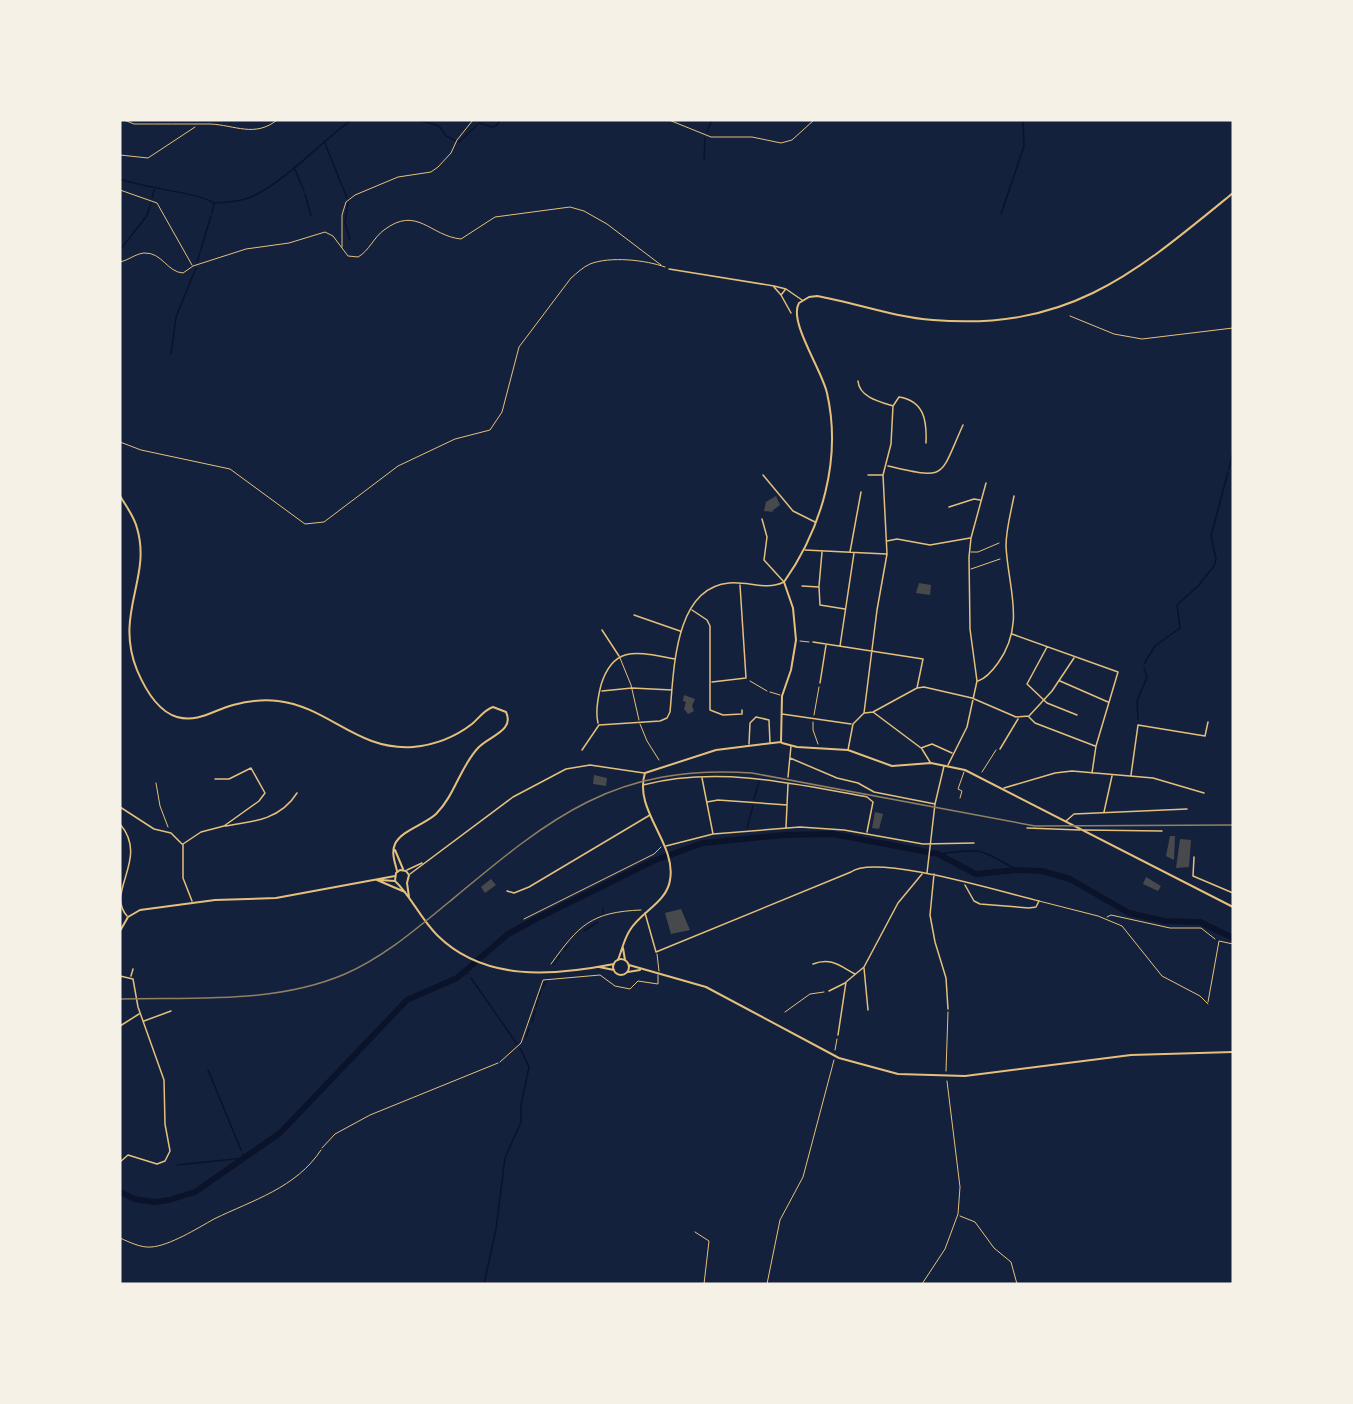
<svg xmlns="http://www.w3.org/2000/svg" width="1353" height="1404" viewBox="0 0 1353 1404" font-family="'PT Serif',serif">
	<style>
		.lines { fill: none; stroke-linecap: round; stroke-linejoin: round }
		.stream { stroke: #0b132b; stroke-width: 1.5 }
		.river { stroke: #0b132b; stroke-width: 6 }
		.building { fill: #48494c }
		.path { stroke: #e5c07b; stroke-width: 1 }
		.service { stroke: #e5c07b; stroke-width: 1 }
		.minor { stroke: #e5c07b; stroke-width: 1.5 }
		.tertiary { stroke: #e5c07b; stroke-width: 2 }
		.secondary { stroke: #e5c07b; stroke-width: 2 }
		.rail { stroke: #918062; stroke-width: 1.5 }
	</style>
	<rect width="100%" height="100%" fill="#14213d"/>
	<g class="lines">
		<path class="stream" d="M419,120L439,126L446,136L459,142L477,125
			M479,123L493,127L497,125L500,120
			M707,132L712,120
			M324,141L347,198
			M704,160L705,138
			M294,167L304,191
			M120,179C143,188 200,193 214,203C227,202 242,202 255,195C290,177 319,144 351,120
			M305,194L311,216
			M152,198L154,190
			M348,202L345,223L350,240
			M212,213L214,203
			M1001,214L1024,146L1023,120
			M120,250L146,217L151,203
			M197,262L211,216
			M171,354L176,317L196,268
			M1229,469L1233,450
			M1144,664L1155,646L1180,628L1177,605L1198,586L1214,566L1216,559L1211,536L1228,472
			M1138,719L1137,701L1147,677L1144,668
			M754,799L759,782
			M747,828L753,806
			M938,854C984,848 977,848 1017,870
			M603,908V914
			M584,931L598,922
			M564,950L569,945
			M558,958L560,955
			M555,962L557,960
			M553,965L554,964
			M466,971L468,974
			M471,978L517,1044
			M543,987L547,980
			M539,997L541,990
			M536,1007L538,1000
			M532,1022L535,1011
			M526,1037L529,1029
			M208,1070L241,1150
			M177,1165L244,1158L243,1154
			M484,1284L496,1229L505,1158L521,1122V1105L529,1067L520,1048"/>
		<path class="river" d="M120,1192L135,1199L154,1202L169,1200L195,1192L280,1133L407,1000L457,978L508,934L534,920L653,861L703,843L784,835L833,834L938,854L976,874L1017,870L1042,871L1070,879L1129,913L1164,921L1200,922L1233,938"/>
	</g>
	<path class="building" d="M776,496L780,505L772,511L774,512L764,511L766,502Z
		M919,583L931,585L930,595L916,593Z
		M684,695L695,699L692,706L694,711L688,714L684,709L686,702L683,701Z
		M594,775L607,778L606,786L593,784Z
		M875,812L883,814L879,829L872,828Z
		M1170,836H1175L1174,860L1166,856Z
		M1180,839L1191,840L1189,867L1176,868Z
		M1146,877L1161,886L1158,891L1143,884Z
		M491,879L496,885L485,893L481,887Z
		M681,909L690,930L671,934L665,913Z"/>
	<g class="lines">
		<path class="path" d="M124,120L134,124C160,124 185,124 210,124C235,125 255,138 277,120
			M669,120L711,137H752L781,143L792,140L814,120
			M120,155L148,158L195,127
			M120,190L157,203L192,265
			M342,247V215L346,202L355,195L398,177L431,172L438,167L451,153L457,140L473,120
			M120,262C129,260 135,254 144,253C162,252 167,272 183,273L193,266L246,249L289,243L325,232L333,236L348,256L358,257C369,251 374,237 384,230C417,205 430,236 461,239L495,217L570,207L584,211L607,224L661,265
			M1070,316L1114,334L1142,339L1233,328
			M120,442L141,450L230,469L305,524L324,522L398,466L455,439L490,430L502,412L519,347L571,278C577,273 583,267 590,264C610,256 646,260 665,267
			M800,641L809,642
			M750,681L767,691
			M814,715L819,687
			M813,722V730L818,744
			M982,772L996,750
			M156,783L160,806L168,827
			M1107,917L1111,915L1170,928H1201L1215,939
			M524,919L654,854L661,847
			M551,964C579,925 591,912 641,910
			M785,1012L810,994L824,992
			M835,1050L837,1039
			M946,1071L948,1012
			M322,1148L335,1134L370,1115L498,1063
			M960,1216L975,1222L994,1248L1011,1262L1017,1284
			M695,1232L709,1241L704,1284
			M767,1284L780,1220L803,1177L834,1060
			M922,1284L945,1249L958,1214L960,1187L947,1081"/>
		<path class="service" d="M971,552H978L999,543
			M971,569L1000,559
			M620,658L631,685L639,720
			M770,692L780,695
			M640,724L647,741L659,760
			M960,798L962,791L958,789L964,772
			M1039,901L1098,916L1122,926L1162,976L1200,996L1208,1004
			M657,954L659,971
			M1208,1002L1219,941L1233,944
			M500,1062L521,1043L543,980L600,975L615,986L630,989L638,981L658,984V975
			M120,1238C129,1242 141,1248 151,1247C169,1246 198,1228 214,1219C253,1200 296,1188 321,1150"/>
		<path class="minor" d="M669,269L774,286L786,289L802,300
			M774,287L781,295L785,290
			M781,295L791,313
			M893,406L899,397C924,401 927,420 926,443
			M888,466C948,480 939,478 963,425
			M763,475L793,511L815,522
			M868,475H883
			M949,507L974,499L980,500
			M887,541L897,539L930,545L970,538
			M805,550L886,554
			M850,552L861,492
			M802,586L819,587L820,605L845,609
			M819,586L822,552
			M692,610L707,620L710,626V710L723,715L742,714V710
			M634,615L680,631
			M602,630L619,656
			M1012,634L1118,672L1096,746L1092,773
			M813,642L923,659L917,688
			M840,646L854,553
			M1047,647L1027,684L1047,703L1077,715
			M978,681C987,678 993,670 998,663C1026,624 1008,588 1006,546C1006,529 1011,512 1014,496
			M1060,681L1108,702
			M712,682L746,678L740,585
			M820,683L826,645
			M602,691L632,688L672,690
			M873,712L921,748L932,744L952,753
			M865,713L873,712L917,688L924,687L972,698L1016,717L1029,716
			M782,714L851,724
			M1029,716L1052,691L1074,658
			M1029,717L1035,723L1095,746
			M598,723C595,711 598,697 601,685C614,643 640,653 675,659
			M749,744L750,723L756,717L769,720L770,743
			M922,749L930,762
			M1000,749L1018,719
			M582,750L599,725L660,721L667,718L670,712C674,671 674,588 729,583C749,581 765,591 784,582L764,560L767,537L762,519
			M848,750L853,724L864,713L877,610L887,554L883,475L891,444L893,406C880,402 859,397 858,381
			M790,758L837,778L858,783L874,792L935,804
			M948,765L967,727L977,681L970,629L969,557L971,538L986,483
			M1131,775L1138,725L1205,736L1208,722
			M788,777L791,746
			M702,778L713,834
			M643,785C717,766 793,783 867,797L873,802L867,832
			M1004,788L1055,773L1072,771L1153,778L1204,793
			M707,802L718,800L787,805
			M120,807L154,829L171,833L182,844
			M1104,812L1112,776
			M1066,821L1074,814L1187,809
			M120,824C150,859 105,891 127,916
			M225,826C254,822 281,819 297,793
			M786,827L788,784
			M1027,828L1080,830
			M1084,830L1162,831
			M666,846L713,834L800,827L844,830L923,844L974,843
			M1194,857L1193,876L1233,893
			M407,870L422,863
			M927,873L935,804L944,766
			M410,874L513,797L566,769L590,765L644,773
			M934,874L930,915L935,942L946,978L948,1009
			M965,885L974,901L980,904L1029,908L1036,907L1039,901
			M507,891L514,893L529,887L650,815
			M192,901L183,878V844L201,832L224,826L259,801L265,793L251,768L229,779H215
			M645,913L656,952L851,872C875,853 1005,893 1039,901
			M813,964C831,957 840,966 855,974
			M864,968L868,1010
			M120,976L133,979L138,1007L164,1080L165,1124L170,1151L165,1161L157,1164L128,1155L120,1162
			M131,976L133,969
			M829,991L845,983
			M144,1021L171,1011
			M120,1026L139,1014
			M838,1035L846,982L864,967L898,903L922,874"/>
		<path class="tertiary" d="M781,742L782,696L791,670L796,640L793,608L784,582C822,528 842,459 827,393C822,370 788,321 799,303L809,297L817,296C856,303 893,317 933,320C1069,331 1134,274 1233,193
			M782,743L797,747L848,750L892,766L931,763L965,770L1233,907
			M623,948L625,960
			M618,960C622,950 624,939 630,930C641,912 667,902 670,880C677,844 633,810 645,773L716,750L781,742"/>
		<path class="secondary" d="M120,496C126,506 134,516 137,528C152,578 114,613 137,670C145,689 157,711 177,717C198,723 214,710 233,705C248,701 264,699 278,701C329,707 357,751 413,747C435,745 455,737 472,724C479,718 484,710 493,707L506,712C515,731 489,736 478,748C460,767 455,795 436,814C424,825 402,830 395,844C391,853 395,862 397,871
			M395,850L403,869
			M377,880L405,892
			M380,880L395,881
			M409,897L407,883L409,875L406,871L400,870L396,873L395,881C411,896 420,918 437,935C484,982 553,976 614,964
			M120,931L128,917L140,910L215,900L276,898L395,876
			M613 967a8 8 0 1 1 16 0a8 8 0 1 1-16 0Z
			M629,965L706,987L839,1058L898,1074L965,1076L1131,1055L1233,1052
			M599,967L614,970
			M628,972L640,970"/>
		<path class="rail" d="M120,999C194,997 275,1004 345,974C384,957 416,929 449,902C550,818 613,764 752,773L1035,826L1233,825"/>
	</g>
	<rect width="1353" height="1404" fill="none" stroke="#f6f1e7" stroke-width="243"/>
</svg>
